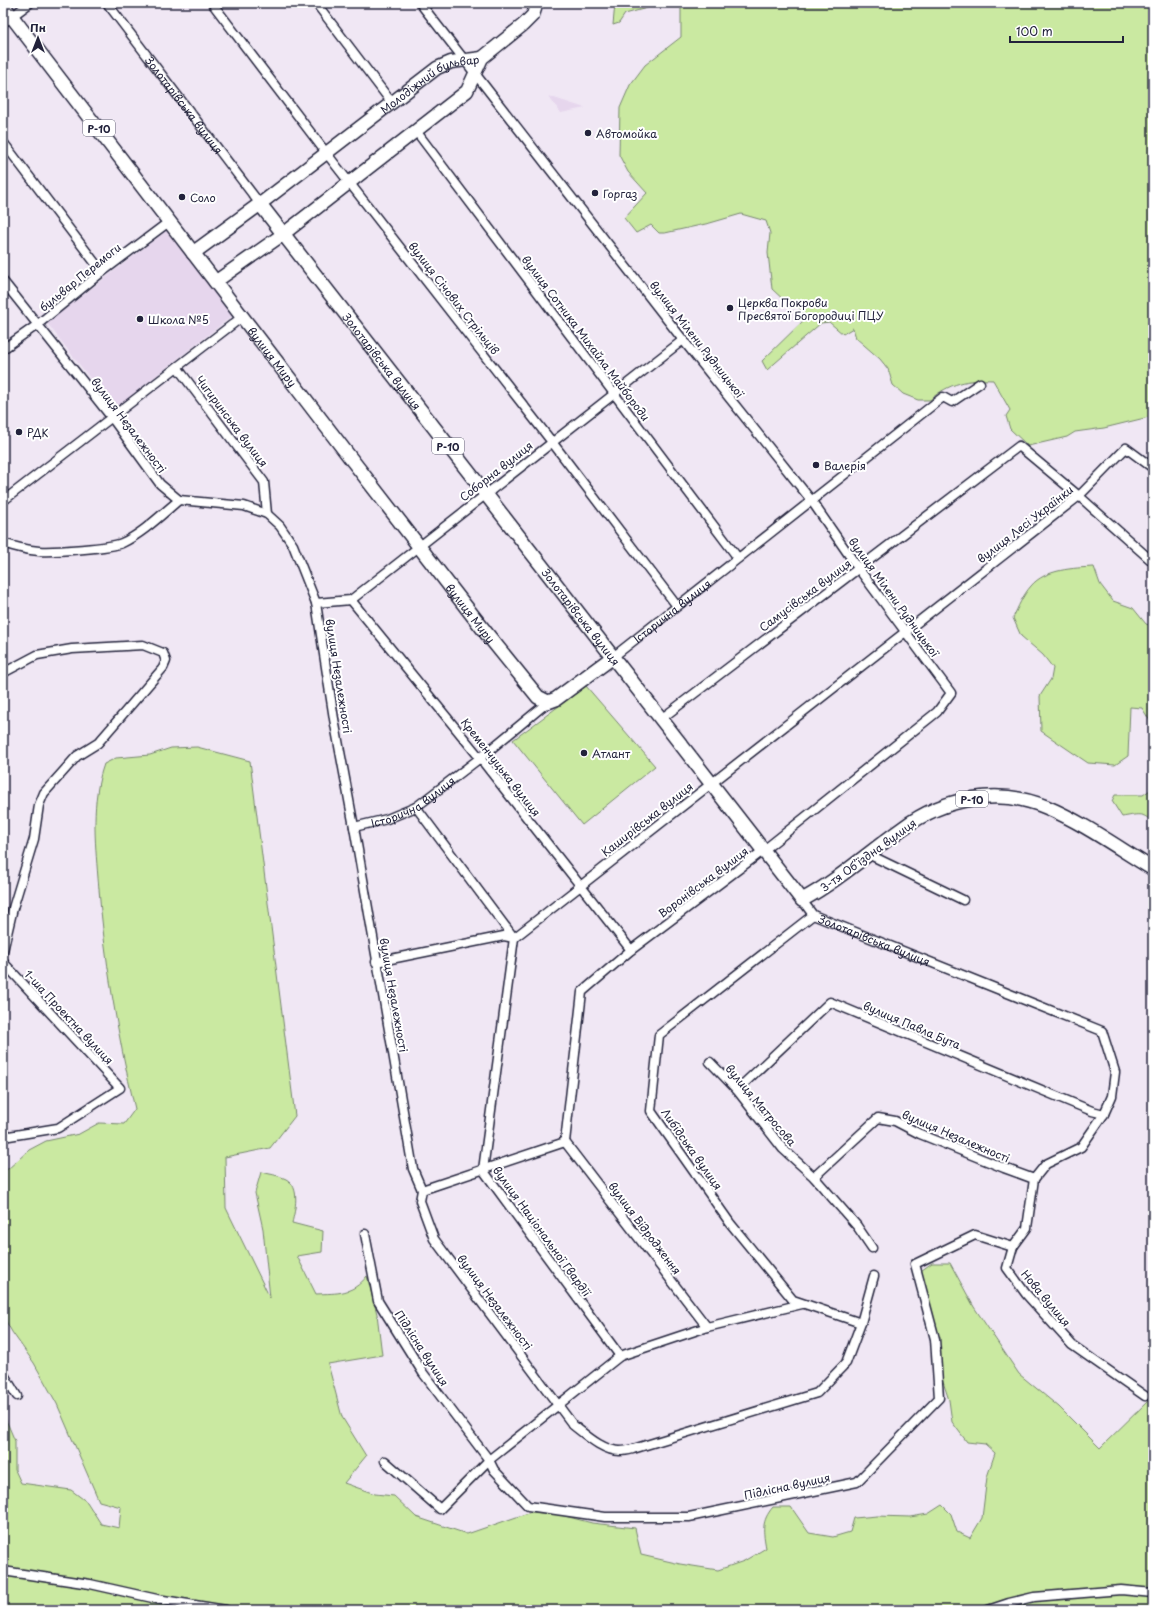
<svg xmlns="http://www.w3.org/2000/svg" width="1156" height="1613" viewBox="0 0 1156 1613" font-family="'Playpen Sans',sans-serif">
	<style>
		.built { fill: #e6d6ed }
		.green { fill: #cae9a1; stroke: #76866e }
		.lines { fill: none; stroke-linecap: round; stroke-linejoin: round }
		.street-casing { stroke: #22223b; stroke-width: 11 }
		.secondary-casing { stroke: #22223b; stroke-width: 15 }
		.primary-casing { stroke: #22223b; stroke-width: 16 }
		.street { stroke: #fff; stroke-width: 8 }
		.secondary { stroke: #fff; stroke-width: 12 }
		.primary { stroke: #fff; stroke-width: 13 }
		.poi-dot { fill: #22223b; stroke: #fff; stroke-width: 1.5 }
		.labels { text-anchor: middle; dominant-baseline: central; stroke-width: 4; stroke-linejoin: round; paint-order: stroke }
		.shield { fill: #fff; stroke: #646476; stroke-width: 1 }
		.shield-label { font-size: 10px; font-weight: bold; fill: #22223b }
		.street-label { font-size: 11px; fill: #22223b; stroke: #fff }
		.poi-label { font-size: 11px; fill: #22223b; stroke: #fff; text-anchor: start }
	</style>
	<rect width="100%" height="100%" fill="#f0e7f4"/>
	<filter id="ink" filterUnits="userSpaceOnUse"><feTurbulence type="fractalNoise" baseFrequency=".025" numOctaves="2"/><feDisplacementMap in="SourceGraphic" scale="8" xChannelSelector="R" yChannelSelector="G"/><feConvolveMatrix kernelMatrix="1 2 1 2 8 2 1 2 1" color-interpolation-filters="sRGB"/></filter>
	<g filter="url(#ink)">
		<path class="built" d="M548,96L585,108L561,113Z
			M166,231L232,316L114,409L47,323Z"/>
		<path class="green" d="M615,3H665L625,14L619,23L613,25Z
			M681,3H1153V416L1104,428L1075,432L1067,437L1028,446L1010,429L1006,416L1010,410L993,380C970,379 948,383 930,400H918L903,394L893,385L888,369L880,359L856,338L853,328L843,334L829,322L821,323L767,370L762,361L806,318L796,303L788,304L772,289L768,253L770,233L766,221L741,214L710,223L665,233H659L651,225L636,233L624,218L647,193L628,172L619,155L620,108L630,85L645,65L681,37Z
			M1094,567L1100,584L1113,601L1133,608L1146,624L1153,626V744L1150,721L1142,708L1130,707L1128,756L1115,765L1088,763L1041,731L1040,696L1051,679L1053,668L1043,655L1021,636L1013,618C1018,607 1023,595 1031,586C1045,569 1074,568 1094,567Z
			M586,686L655,766L582,825L513,740Z
			M197,747L250,761L295,1116L270,1148L225,1157L226,1208L270,1298L263,1229L255,1193L261,1172C268,1174 279,1175 286,1179C301,1187 295,1210 292,1223L323,1231L322,1252L297,1256L316,1294C338,1293 352,1295 367,1276L377,1314L382,1355L328,1364L342,1417L366,1456L344,1483L375,1494L394,1496L416,1517L467,1534L531,1512L561,1515L592,1523L635,1528L641,1555L680,1564L718,1570L744,1561L766,1548C763,1531 761,1521 773,1507H791L809,1533L833,1537L850,1532L854,1518L877,1516L910,1517L928,1514L942,1505L951,1514L957,1532L970,1538L982,1518L987,1477L995,1453L985,1444L967,1442L952,1422L949,1400L940,1373L915,1275L932,1263H950L974,1307L1019,1374L1059,1407L1100,1448L1149,1400L1153,1384V1610H3V1413L15,1441V1470L21,1483L71,1490L87,1502L101,1524L119,1528L121,1507L99,1501L57,1404L34,1363L12,1332L3,1316V1170L8,1169L29,1150L46,1141L79,1134L99,1123L124,1124L135,1109C117,1033 104,956 98,878C95,840 91,801 104,764L116,758L150,755L171,748Z
			M1153,788V823C1143,811 1136,815 1122,817L1112,801L1115,795H1143Z"/>
		<g class="lines">
			<g class="street-casing">
				<g id="street">
					<path id="s1" d="M107,3L260,204"/>
					<path d="M212,3L327,154L552,442L677,606"/>
					<path d="M316,3L392,103"/>
					<path d="M420,3L683,340L811,500L858,568L951,693L937,712L764,850L631,950L582,992L565,1142"/>
					<path d="M3,23L30,3"/>
					<path d="M416,131L738,558"/>
					<path d="M3,142L102,272"/>
					<path d="M3,281L112,418L160,484L179,500L244,506L267,514L280,526L293,545L316,603L334,719L354,827L413,1169L422,1190L420,1201L434,1239L573,1425C586,1435 603,1451 620,1451C624,1451 629,1450 633,1449L817,1393L846,1363L861,1323L874,1276"/>
					<path d="M3,349L37,325L102,272L170,221"/>
					<path d="M177,367L264,482L267,514"/>
					<path d="M3,501L242,317"/>
					<path d="M3,543C15,547 27,550 39,551C53,552 111,548 122,543C143,533 161,515 179,500"/>
					<path d="M351,600L480,758L631,950"/>
					<path d="M316,603L351,600L683,340"/>
					<path id="s2" d="M613,657L943,397L952,402L980,383"/>
					<path d="M3,673L37,655L72,649L143,645L163,653L166,661L163,668L98,743L77,756L44,793L39,805L34,839L13,908L3,951"/>
					<path d="M661,719L1019,446L1079,496L1153,562"/>
					<path d="M416,807L514,938L483,1170L620,1356L707,1327L802,1304"/>
					<path id="s3" d="M354,827L387,819L416,807L480,758L548,702"/>
					<path d="M868,854L963,900"/>
					<path id="s4" d="M802,900L813,915L1102,1031L1115,1072L1112,1096L1104,1114L1081,1147L1046,1164L1034,1179L1004,1168L920,1134L895,1121L878,1118L814,1177"/>
					<path d="M813,915L659,1035L651,1111L730,1223L793,1300L861,1323"/>
					<path d="M3,962L120,1088L58,1128L3,1137"/>
					<path d="M376,962L504,936L514,938L1079,496L1126,448L1153,468"/>
					<path d="M710,1062L737,1090L783,1149L814,1177L857,1226L872,1248"/>
					<path d="M737,1090L830,1002L1092,1111L1104,1114"/>
					<path d="M565,1142L707,1327"/>
					<path d="M1034,1179L1027,1228L1013,1247L1007,1268L1026,1294L1072,1345L1145,1396"/>
					<path d="M422,1190L565,1142"/>
					<path d="M365,1234L378,1301L423,1373L489,1460L494,1470L528,1506L605,1517H689L857,1482L939,1398L935,1339L915,1264L975,1235L1013,1247"/>
					<path d="M3,1373L17,1396"/>
					<path d="M385,1461L440,1509L489,1460L620,1356"/>
					<path d="M3,1571L90,1584L157,1599L226,1610"/>
					<path d="M988,1610L1009,1603L1034,1597L1121,1590L1153,1593"/>
				</g>
			</g>
			<g class="secondary-casing">
				<g id="secondary">
					<path id="s5" d="M260,204L437,68L451,62L482,58"/>
					<path d="M215,282L282,235L467,91L482,58L523,25L533,15L537,3"/>
				</g>
			</g>
			<g class="primary-casing">
				<g id="primary">
					<path id="s6" d="M3,5L352,460L487,634L538,697L548,702L556,699L613,657"/>
					<path id="s7" d="M193,253L260,204L802,900C839,880 869,852 903,828C944,798 998,787 1046,807C1084,823 1118,848 1153,869"/>
				</g>
			</g>
			<use href="#street" class="street"/>
			<use href="#secondary" class="secondary"/>
			<use href="#primary" class="primary"/>
		</g>
	</g>
	<g class="poi-dot">
		<circle cx="588" cy="133" r="4"/>
		<circle cx="595" cy="193" r="4"/>
		<circle cx="182" cy="197" r="4"/>
		<circle cx="730" cy="308" r="4"/>
		<circle cx="140" cy="319" r="4"/>
		<circle cx="19" cy="432" r="4"/>
		<circle cx="816" cy="465" r="4"/>
		<circle cx="584" cy="753" r="4"/>
	</g>
	<g class="labels">
		<g class="shield">
			<rect x="83" y="120" width="32" height="16" rx="3"/>
			<rect x="432" y="438" width="32" height="16" rx="3"/>
			<rect x="956" y="791" width="32" height="16" rx="3"/>
		</g>
		<g class="shield-label">
			<text x="99" y="128">Р-10</text>
			<text x="448" y="446">Р-10</text>
			<text x="972" y="799">Р-10</text>
		</g>
		<g class="street-label">
			<text stroke="none"><textPath href="#s5" startOffset="210">Молодіжний бульвар</textPath></text>
			<text stroke="none"><textPath href="#s1" startOffset="128">Золотарівська вулиця</textPath></text>
			<text transform="translate(80 277) rotate(-39)">бульвар Перемоги</text>
			<text transform="translate(454 298) rotate(52)">вулиця Січових Стрільців</text>
			<text transform="translate(586 338) rotate(53)">вулиця Сотника Михайла Майбороди</text>
			<text transform="translate(697 339) rotate(52)">вулиця Мілени Рудницької</text>
			<text stroke="none"><textPath href="#s6" startOffset="443">вулиця Миру</textPath></text>
			<text stroke="none"><textPath href="#s7" startOffset="282">Золотарівська вулиця</textPath></text>
			<text transform="translate(232 421) rotate(53)">Чигиринська вулиця</text>
			<text transform="translate(129 425) rotate(53)">вулиця Незалежності</text>
			<text transform="translate(496 471) rotate(-38)">Соборна вулиця</text>
			<text transform="translate(1025 524) rotate(-38)">вулиця Лесі Українки</text>
			<text transform="translate(805 595) rotate(-37)">Самусівська вулиця</text>
			<text transform="translate(894 597) rotate(54)">вулиця Мілени Рудницької</text>
			<text stroke="none"><textPath href="#s2" startOffset="75">Історична вулиця</textPath></text>
			<text stroke="none"><textPath href="#s6" startOffset="767">вулиця Миру</textPath></text>
			<text stroke="none"><textPath href="#s7" startOffset="606">Золотарівська вулиця</textPath></text>
			<text transform="translate(339 676) rotate(81)">вулиця Незалежності</text>
			<text transform="translate(501 767) rotate(52)">Кременчуцька вулиця</text>
			<text stroke="none"><textPath href="#s3" startOffset="65">Історична вулиця</textPath></text>
			<text transform="translate(647 819) rotate(-38)">Каширівська вулиця</text>
			<text transform="translate(868 855) rotate(-36)">3-тя Обʼїздна вулиця</text>
			<text transform="translate(703 882) rotate(-37)">Воронівська вулиця</text>
			<text stroke="none"><textPath href="#s4" startOffset="85">Золотарівська вулиця</textPath></text>
			<text transform="translate(394 995) rotate(80)">вулиця Незалежності</text>
			<text transform="translate(69 1017) rotate(47)">1-ша Проектна вулиця</text>
			<text transform="translate(912 1025) rotate(23)">вулиця Павла Бута</text>
			<text transform="translate(761 1105) rotate(50)">вулиця Матросова</text>
			<text transform="translate(956 1136) rotate(23)">вулиця Незалежності</text>
			<text transform="translate(692 1149) rotate(55)">Либідська вулиця</text>
			<text transform="translate(645 1228) rotate(53)">вулиця Відродження</text>
			<text transform="translate(542 1231) rotate(54)">вулиця Національної Гвардії</text>
			<text transform="translate(1046 1298) rotate(50)">Нова вулиця</text>
			<text transform="translate(495 1302) rotate(53)">вулиця Незалежності</text>
			<text transform="translate(422 1348) rotate(57)">Підлісна вулиця</text>
			<text transform="translate(787 1486) rotate(-12)">Підлісна вулиця</text>
		</g>
		<g class="poi-label">
			<text x="596" y="133">Автомойка</text>
			<text x="603" y="193">Горгаз</text>
			<text x="190" y="197">Соло</text>
			<text x="738" y="302">Церква Покрови<tspan x="738" dy="13">Пресвятої Богородиці ПЦУ</tspan></text>
			<text x="148" y="319">Школа №5</text>
			<text x="27" y="432">РДК</text>
			<text x="824" y="465">Валерія</text>
			<text x="592" y="753">Атлант</text>
		</g>
	</g>
	<rect width="1156" height="1613" fill="none" stroke="#fff" stroke-width="16"/>
	<rect x="8" y="8" width="1140" height="1597" fill="none" stroke="#22223b" stroke-width="1.5" filter="url(#ink)"/>
	<g transform="translate(38 38)" stroke="#ffffff" stroke-width="3" paint-order="stroke">
	<path d="M0-3L7 15L0 10L-7 15Z" fill="#22223b"/>
	<text y="-6" font-size="11" font-weight="bold" text-anchor="middle" fill="#22223b">Пн</text>
	</g>
	<path d="M1010 36v6h113v-6" fill="none" stroke="#22223b" stroke-width="2"/>
	<text x="1016" y="36" font-size="12" fill="#22223b" stroke="#ffffff" stroke-width="3" paint-order="stroke">100 m</text>
</svg>
